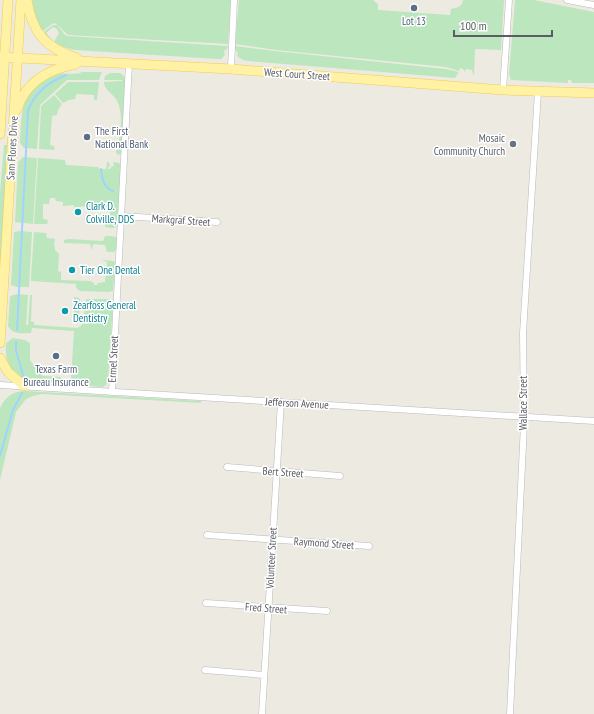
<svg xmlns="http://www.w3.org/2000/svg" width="594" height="714" viewBox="0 0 594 714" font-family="'PT Sans Narrow',sans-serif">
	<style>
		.green { fill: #bce6bd; fill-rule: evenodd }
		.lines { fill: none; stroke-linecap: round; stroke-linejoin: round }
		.stream { stroke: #9fd4ff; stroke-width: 2 }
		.minor-casing { stroke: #b7b9be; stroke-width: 7 }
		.primary-casing { stroke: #f5ca52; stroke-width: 10 }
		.minor { stroke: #fff; stroke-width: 6 }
		.primary { stroke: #fff2a4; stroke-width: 9 }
		.service-dot { fill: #5c6f8a; stroke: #fff; stroke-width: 1.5 }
		.worship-dot { fill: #6b7280; stroke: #fff; stroke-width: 1.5 }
		.culture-dot { fill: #0f9aa8; stroke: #fff; stroke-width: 1.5 }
		.labels { text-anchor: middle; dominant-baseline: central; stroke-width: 3; stroke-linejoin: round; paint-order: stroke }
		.service-label { font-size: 11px; fill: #4e5e75; stroke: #fff }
		.street-label { font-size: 11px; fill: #5a5d63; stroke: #fff }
		.worship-label { font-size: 11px; fill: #5b616d; stroke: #fff; text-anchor: end }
		.culture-label { font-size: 11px; fill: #0d838f; stroke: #fff; text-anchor: start }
	</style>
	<rect width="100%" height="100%" fill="#edebe1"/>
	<path class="green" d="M31,0H231L228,44L68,35L55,23L52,24L44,30H41L36,20Z
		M239,0H373L378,4V10L450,15L451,9C457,7 462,8 463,0H504L501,50L475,49L474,76L472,70L466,69L465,72L463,69L460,68L459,71L446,67L276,50L235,44Z
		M515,0H534L594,12V83H572L571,80H568V83L511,80L509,74Z
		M53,25H57L65,35L68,36L228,46L227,49L224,51L225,55L221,59H217L75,50C62,48 53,42 44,34L45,31ZM53,27L57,29L59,33L54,42L46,33Z
		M235,46L275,51L446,69L459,72L455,78L248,61L243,60L237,56L238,53L235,49Z
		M82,72H102L99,80H67L40,105L37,149L24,148L20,143C21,129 20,91 37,86V84C42,80 50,75 57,74C65,72 74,76 82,72Z
		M110,73H120L124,76L125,80L121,153L119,155L117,154L116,152C117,148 119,144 119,140C121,128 123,110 116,99C112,93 104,90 104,82L122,81V80H104L105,76Z
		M68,82H99L97,100H94V95L76,94L75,99L69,100L63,103L55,94Z
		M54,95L62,104L58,110L57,115L52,116L50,145L54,146L55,148L54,150L39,149L41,106Z
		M4,145H7L8,147L0,280V193Z
		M23,157L37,158L33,224L15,222L18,162Z
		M38,158L65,160L66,165L98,167L99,169H106L107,162H109L110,167H108V169H110L111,167L114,166L113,162L119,163L121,166L117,227L112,228L105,227V223H110V209L106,208L105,204H103V201H100V204H97L96,208L81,206V207H74V205L63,206V202L56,201L55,198H50L49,204H43V219L48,220L47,224H34Z
		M20,231L32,232L29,287H17L11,285L14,232Z
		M34,232L46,233L47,238L55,239L54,247H55V250L59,254L58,271L61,272V280L90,281L94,283V285H97L98,283L105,282L107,262L101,260L114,261L115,263L113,291L108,292L80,291L76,288V284L31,281V278L33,277H31Z
		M105,236H112L117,238L116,250L114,252H107L105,245L93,244L92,250L90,244L64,243V240L69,239L103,241Z
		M17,294L28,295L26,325H28L30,295H32L31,322H34V325L77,328L81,326L83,322L86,299H108L113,301L108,380L106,385L103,387L76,385L71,383V379L74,331L32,328L31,333C22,333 13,335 8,326L10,296Z
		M74,297L79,298L80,300L79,316L78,318H73L74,316Z
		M13,338L25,340L30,343V360L37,370L43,376L60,377L63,379L61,383L41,382V381L39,380V382C14,382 4,366 6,343Z
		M25,391L201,401V403L42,394L33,396L26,399L16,412L0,480V408C5,397 13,391 25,391Z"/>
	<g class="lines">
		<path class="stream" d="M101,169C102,179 104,188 113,191
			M17,330L28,111C34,92 49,82 66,75
			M16,342V351L24,378
			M0,456L13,410L22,393"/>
		<g class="minor-casing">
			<path id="minor" d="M567,0L594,5
				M231,69L234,0
				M503,90L509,0
				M121,216L217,222
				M0,385L594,421
				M112,392L129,63
				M227,467L340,476
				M207,535L369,546
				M206,603L327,611
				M205,670L264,675
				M262,714L281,402
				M510,714L524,424L523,333L538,92"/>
		</g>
		<g class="primary-casing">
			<path id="primary" d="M27,0C32,32 45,48 77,58
				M0,57L231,69L503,90L594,93
				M17,109C26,81 49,69 76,64
				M0,134L8,0
				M0,343L21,0
				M0,358L8,372L24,386"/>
		</g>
		<use href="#minor" class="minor"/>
		<use href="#primary" class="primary"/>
	</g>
	<g class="service-dot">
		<circle cx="414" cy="8" r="4"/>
		<circle cx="87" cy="137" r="4"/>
		<circle cx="56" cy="356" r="4"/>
	</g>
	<circle class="worship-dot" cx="513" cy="144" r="4"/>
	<g class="culture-dot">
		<circle cx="78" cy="212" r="4"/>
		<circle cx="72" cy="270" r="4"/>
		<circle cx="65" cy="311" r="4"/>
	</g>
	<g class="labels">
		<g class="service-label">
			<text x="414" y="21">Lot 13</text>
			<text x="95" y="131" text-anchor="start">The First<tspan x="95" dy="13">National Bank</tspan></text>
			<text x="56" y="369">Texas Farm<tspan x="56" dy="13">Bureau Insurance</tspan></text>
		</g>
		<g class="street-label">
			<text transform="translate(297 74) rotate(4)">West Court Street</text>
			<text transform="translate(12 148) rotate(-87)">Sam Flores Drive</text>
			<text transform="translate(181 220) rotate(4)">Markgraf Street</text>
			<text transform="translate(113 359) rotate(-87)">Ermel Street</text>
			<text transform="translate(297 403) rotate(3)">Jefferson Avenue</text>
			<text transform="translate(523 403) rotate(-90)">Wallace Street</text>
			<text transform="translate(283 472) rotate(4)">Bert Street</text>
			<text transform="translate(324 543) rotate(4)">Raymond Street</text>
			<text transform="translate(271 558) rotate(-87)">Volunteer Street</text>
			<text transform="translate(266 608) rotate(4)">Fred Street</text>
		</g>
		<g class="worship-label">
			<text x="505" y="138">Mosaic<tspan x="505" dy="13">Community Church</tspan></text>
		</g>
		<g class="culture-label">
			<text x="86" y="206">Clark D.<tspan x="86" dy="13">Colville, DDS</tspan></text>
			<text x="80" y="270">Tier One Dental</text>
			<text x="73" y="305">Zearfoss General<tspan x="73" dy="13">Dentistry</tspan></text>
		</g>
	</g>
	<path d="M454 30v6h98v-6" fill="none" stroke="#5a5d63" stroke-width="2"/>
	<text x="460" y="30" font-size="12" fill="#5a5d63" stroke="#ffffff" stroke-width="3" paint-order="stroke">100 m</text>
</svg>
